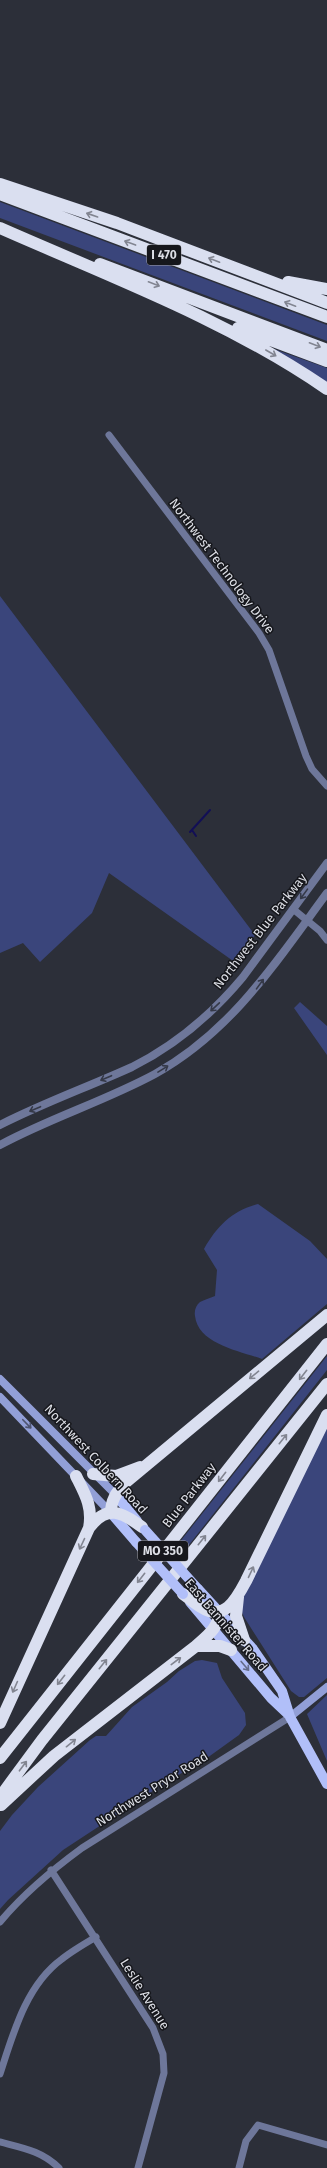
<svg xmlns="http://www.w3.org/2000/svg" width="327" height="2168" viewBox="0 0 327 2168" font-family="'Fira Sans',sans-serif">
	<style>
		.green { fill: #3a457b }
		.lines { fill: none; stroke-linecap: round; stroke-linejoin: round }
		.stream { stroke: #120f56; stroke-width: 2 }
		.minor { stroke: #6e779a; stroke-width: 7 }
		.tertiary { stroke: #6e779a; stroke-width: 8 }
		.secondary { stroke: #929fd7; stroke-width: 8 }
		.primary { stroke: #b1bff9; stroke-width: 10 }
		.motorway { stroke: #dadff0; stroke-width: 12 }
		.primary-bridge { stroke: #b1bff9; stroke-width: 10 }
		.oneway { stroke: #828591 }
		.oneway2 { stroke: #353948 }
		.oneway3 { stroke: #4e5470 }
		.oneway4 { stroke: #646b8a }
		.labels { text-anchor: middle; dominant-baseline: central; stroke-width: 3; stroke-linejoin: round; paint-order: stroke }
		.shield { fill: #16171c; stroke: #a1a2a9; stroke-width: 1 }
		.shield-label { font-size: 12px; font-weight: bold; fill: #dcdee5 }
		.street-label { font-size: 13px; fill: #dcdee5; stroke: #16171c }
	</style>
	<rect width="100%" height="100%" fill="#2c2f39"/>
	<path class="green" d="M0,202L327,325V341L0,218Z
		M271,348L327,368V385Z
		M0,596L255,935L236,963L109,873L92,913L40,962L23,943L0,953Z
		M300,1002L327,1026V1055L294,1008Z
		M258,1204L310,1241L327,1259V1304L262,1359C240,1351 198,1344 195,1316C194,1311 196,1305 200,1302C204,1300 210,1298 215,1296L217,1270L204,1249C217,1226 232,1211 258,1204Z
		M327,1356V1370L181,1555L175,1548Z
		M327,1426V1678L304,1697H299L291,1691L244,1617L241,1610L242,1598Z
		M202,1660L217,1663L222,1678L245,1713L246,1725L239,1735L207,1758L165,1783L63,1850L8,1900L0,1909V1831L12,1815L38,1787L90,1740L96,1736H106L132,1707L167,1682L179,1671L195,1661Z
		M327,1695V1761L307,1714Z"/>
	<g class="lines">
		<path class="stream" d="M192,830L196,836
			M190,832L210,810"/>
		<path class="minor" d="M109,435L259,633L269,650L306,756L312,769L327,786
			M293,909L320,931L327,940
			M51,1870L153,2028L163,2054L164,2073L138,2168
			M0,1922C24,1893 52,1870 82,1848L290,1717
			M0,2074C13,2034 26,1985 62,1959C72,1951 84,1944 96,1937
			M0,2142C23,2148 42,2151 59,2168
			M239,2168L246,2141L258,2125L327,2145"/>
		<path class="tertiary" d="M0,1125C43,1103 88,1087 132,1067C174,1046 213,1013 243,977L327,863
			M0,1145C50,1118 105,1101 155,1074C232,1031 276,962 327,893"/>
		<path class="secondary" d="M0,1379L115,1494
			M0,1397L111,1513
			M290,1717L327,1687"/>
		<path class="primary" d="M115,1494L137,1521
			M111,1513L136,1542
			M198,1589L253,1649L282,1691L290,1717L327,1784
			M190,1602L271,1698L289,1715"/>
		<path class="motorway" d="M0,184L117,223L327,303
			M0,194L327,317
			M0,228C111,277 227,320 327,389
			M100,264L327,350
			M288,282L327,289
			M238,328L327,361
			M93,1474L116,1476L140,1467
			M76,1476C85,1494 93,1507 89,1528
			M111,1513C111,1500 116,1493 125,1483L327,1315
			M183,1594C189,1598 194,1603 201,1607C224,1622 236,1600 246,1581L327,1415
			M238,1597L236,1616L244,1640
			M196,1646H220L231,1650
			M0,1723L89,1528C107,1504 122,1512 142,1527
			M0,1758L327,1344
			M0,1797L42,1740L327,1384
			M1,1805L54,1756L196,1646C207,1636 219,1628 219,1612"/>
		<path class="primary-bridge" d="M145,1530L198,1589
			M136,1542L183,1594"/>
	</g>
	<defs><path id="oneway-shaft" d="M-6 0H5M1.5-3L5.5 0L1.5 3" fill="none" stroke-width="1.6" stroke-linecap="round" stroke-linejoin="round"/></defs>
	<g class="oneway">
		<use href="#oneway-shaft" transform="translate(92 215) rotate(-161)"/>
		<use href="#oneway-shaft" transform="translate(130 243) rotate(-160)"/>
		<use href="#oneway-shaft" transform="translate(214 260) rotate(-159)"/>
		<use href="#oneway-shaft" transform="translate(154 284) rotate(21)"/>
		<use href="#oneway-shaft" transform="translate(290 304) rotate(-159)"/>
		<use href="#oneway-shaft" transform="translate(315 345) rotate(21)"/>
		<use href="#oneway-shaft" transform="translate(271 353) rotate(30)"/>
		<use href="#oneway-shaft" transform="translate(254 1375) rotate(140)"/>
		<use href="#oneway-shaft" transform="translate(303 1375) rotate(128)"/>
		<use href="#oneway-shaft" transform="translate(283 1439) rotate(-51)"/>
		<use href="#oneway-shaft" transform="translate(222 1477) rotate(128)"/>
		<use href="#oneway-shaft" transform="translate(202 1540) rotate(-51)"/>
		<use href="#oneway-shaft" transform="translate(82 1544) rotate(115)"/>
		<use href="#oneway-shaft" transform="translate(251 1572) rotate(-65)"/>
		<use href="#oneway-shaft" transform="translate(141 1578) rotate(128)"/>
		<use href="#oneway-shaft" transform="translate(176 1661) rotate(-37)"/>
		<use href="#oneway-shaft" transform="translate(103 1664) rotate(-51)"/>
		<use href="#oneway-shaft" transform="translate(61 1680) rotate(128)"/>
		<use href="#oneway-shaft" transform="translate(15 1687) rotate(114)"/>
		<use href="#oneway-shaft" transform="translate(71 1743) rotate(-39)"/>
		<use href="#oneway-shaft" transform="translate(23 1766) rotate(-53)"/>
	</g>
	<g class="oneway2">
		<use href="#oneway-shaft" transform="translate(304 894) rotate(126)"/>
		<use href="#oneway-shaft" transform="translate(260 984) rotate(-54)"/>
		<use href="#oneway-shaft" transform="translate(215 1007) rotate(137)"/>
		<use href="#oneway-shaft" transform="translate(163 1069) rotate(-32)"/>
		<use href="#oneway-shaft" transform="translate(106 1078) rotate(157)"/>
		<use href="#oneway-shaft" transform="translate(35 1109) rotate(157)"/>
	</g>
	<use class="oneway3" href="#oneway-shaft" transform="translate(27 1424) rotate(46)"/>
	<use class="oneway4" href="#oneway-shaft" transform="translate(245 1666) rotate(50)"/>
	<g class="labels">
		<g class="shield">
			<rect x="147" y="245" width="34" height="20" rx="3"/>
			<rect x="138" y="1541" width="50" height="20" rx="3"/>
		</g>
		<g class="shield-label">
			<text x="164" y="255">I 470</text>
			<text x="163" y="1551">MO 350</text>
		</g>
		<g class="street-label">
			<text transform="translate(222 566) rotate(53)">Northwest Technology Drive</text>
			<text transform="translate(260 931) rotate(-52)">Northwest Blue Parkway</text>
			<text transform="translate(96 1459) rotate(47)">Northwest Colbern Road</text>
			<text transform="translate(189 1495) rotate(-52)">Blue Parkway</text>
			<text transform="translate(226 1625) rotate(49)">East Bannister Road</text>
			<text transform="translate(152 1789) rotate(-32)">Northwest Pryor Road</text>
			<text transform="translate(145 1994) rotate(58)">Leslie Avenue</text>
		</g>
	</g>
</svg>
